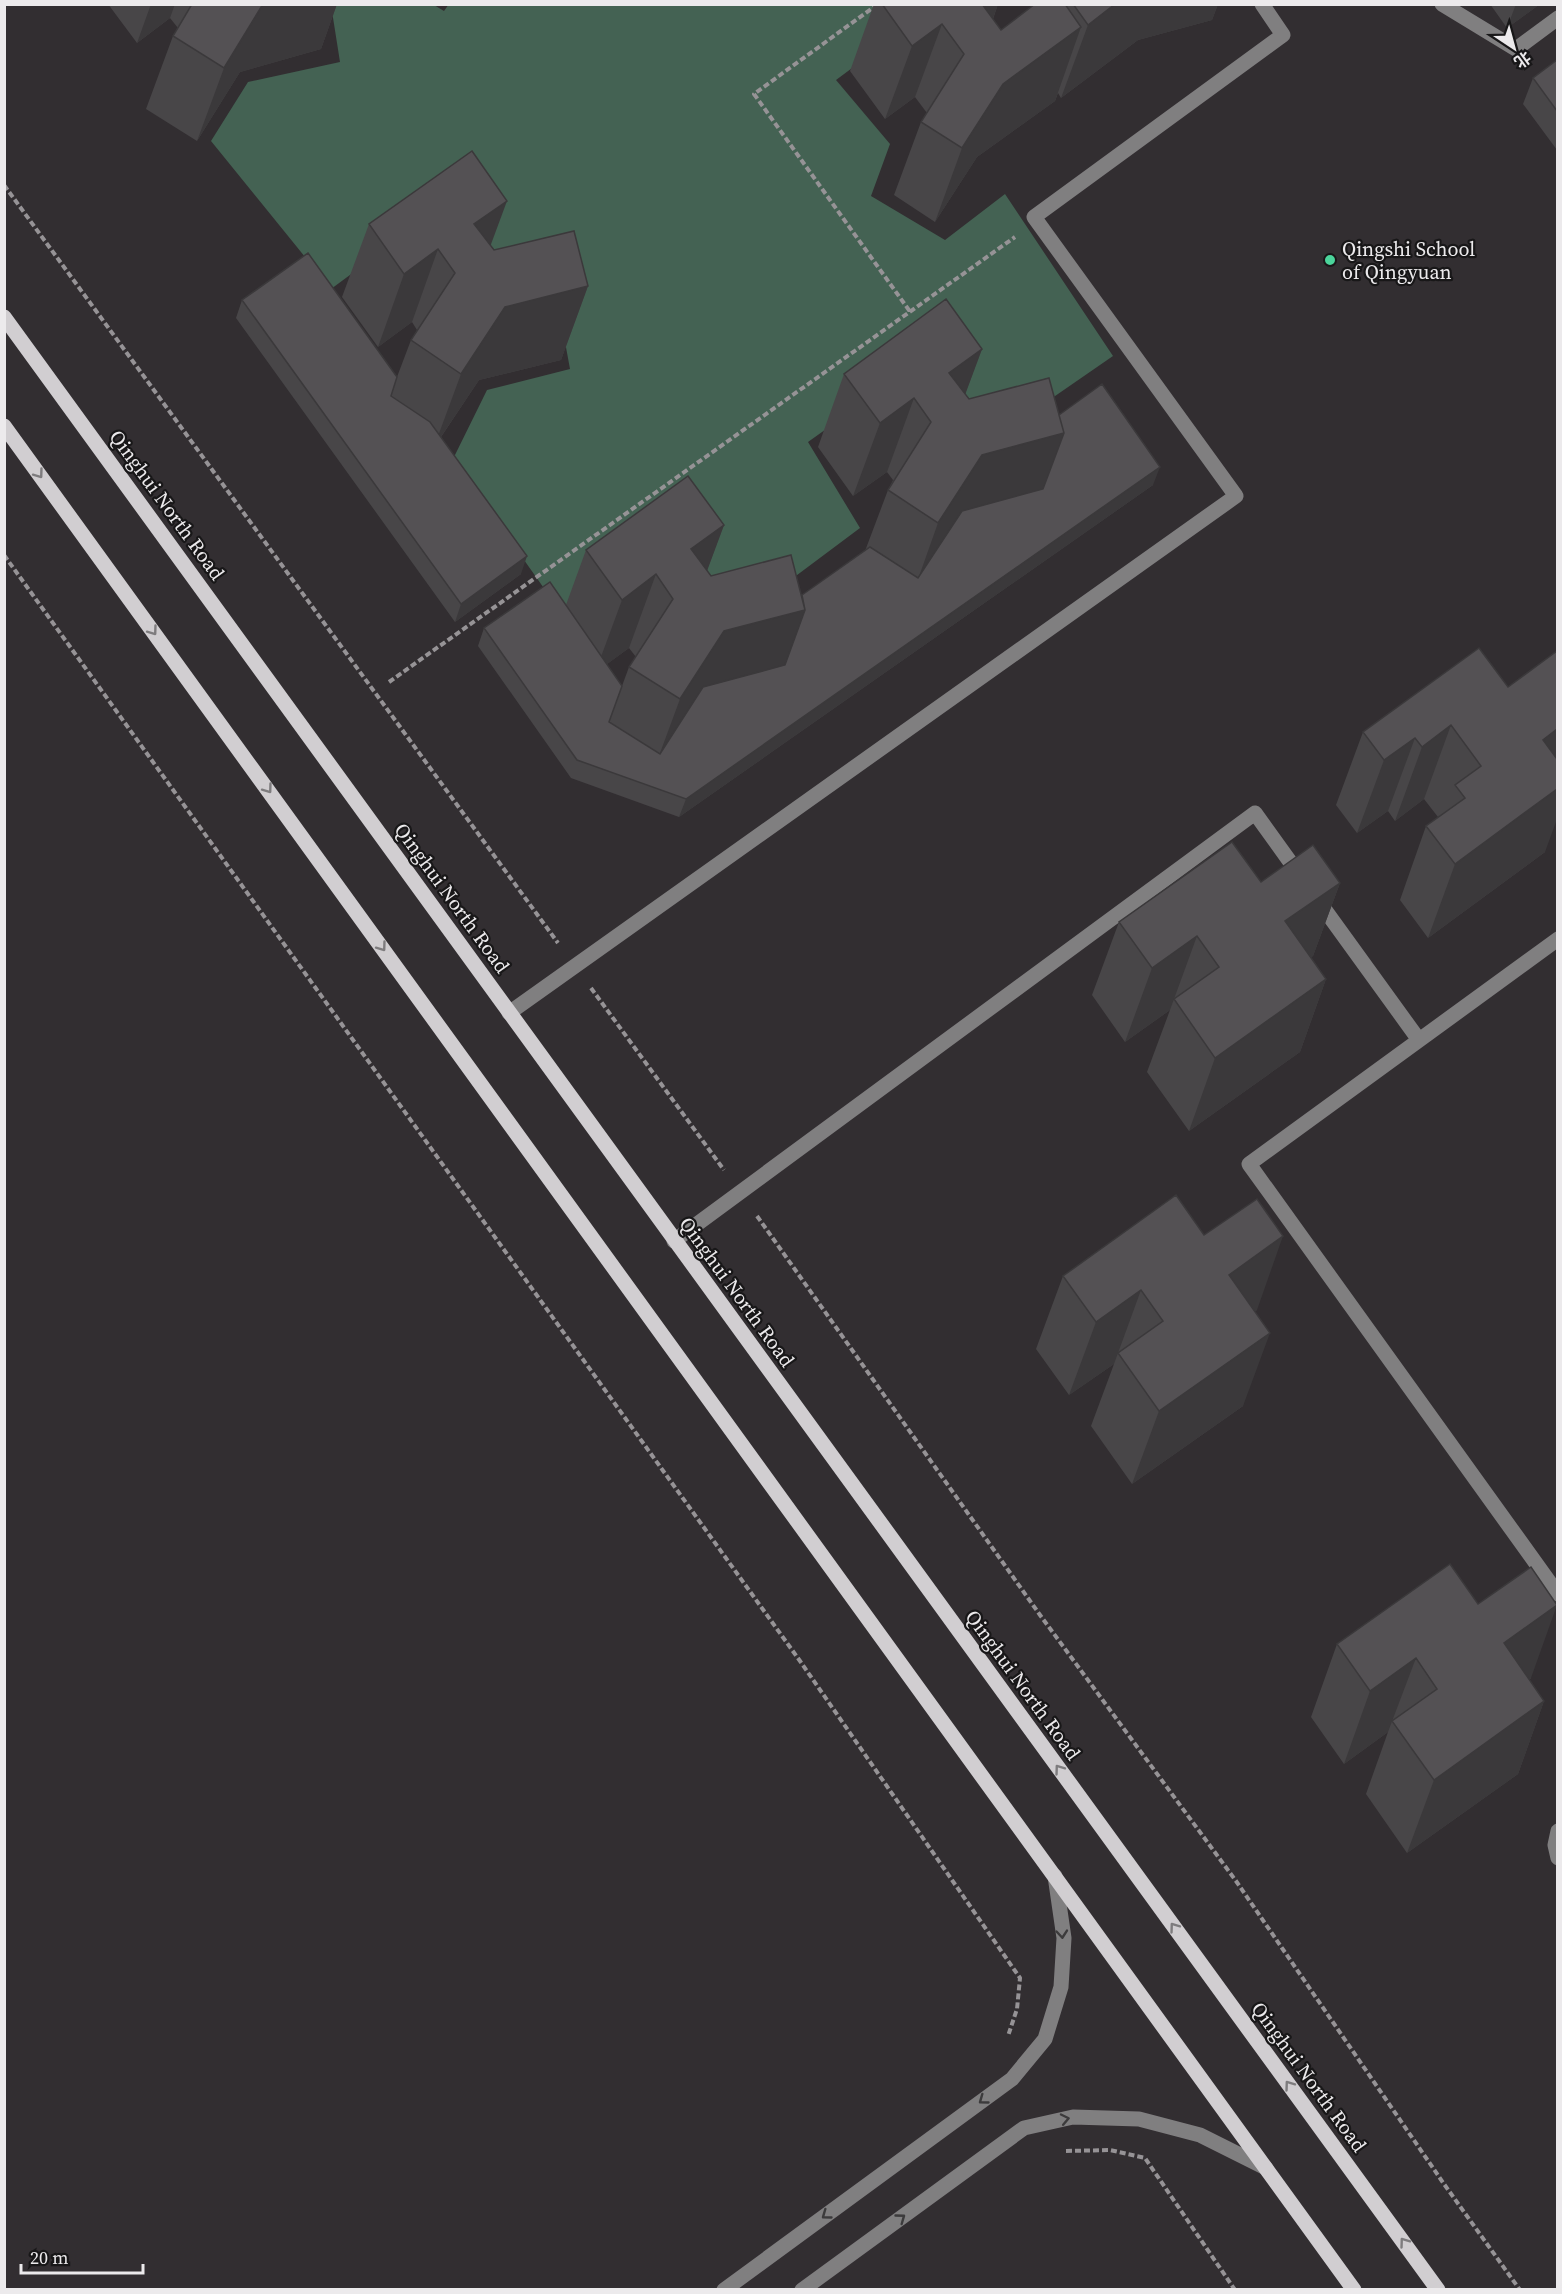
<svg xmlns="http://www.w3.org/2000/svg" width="1562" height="2294" viewBox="0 0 1562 2294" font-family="'Source Serif 4','Noto Sans SC',serif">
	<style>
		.green { fill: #446253 }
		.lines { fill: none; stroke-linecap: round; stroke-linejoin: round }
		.path { stroke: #969396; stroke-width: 4; stroke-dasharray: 6 3; stroke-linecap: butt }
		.minor { stroke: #807f80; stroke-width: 15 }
		.major { stroke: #d1ced1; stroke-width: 15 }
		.wall { fill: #484648; fill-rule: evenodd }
		.shaded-wall { fill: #3b393b }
		.building { fill: #545154; stroke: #3b393b; stroke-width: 1.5 }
		.oneway { stroke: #7e7c7e }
		.oneway2 { stroke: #3c3b3c }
		.poi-dot { fill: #4bd49b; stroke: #181718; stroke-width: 2 }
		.labels { text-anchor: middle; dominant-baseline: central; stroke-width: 4.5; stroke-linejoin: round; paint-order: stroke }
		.poi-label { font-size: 20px; fill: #eceaec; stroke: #181718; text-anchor: start }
		.street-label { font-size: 20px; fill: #eceaec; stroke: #181718 }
	</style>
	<rect width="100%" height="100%" fill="#322e31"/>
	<path class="green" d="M449,4L937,5L836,80L890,144L871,196L945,240L1005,194L1113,356L990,441L930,355L808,442L860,528L729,626L560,611L453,459L487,390L570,369L556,293L512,296L442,207L331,289L211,141L248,82L340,62L331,5H434L444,11Z"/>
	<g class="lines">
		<path class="path" d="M878,4L754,94L911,313
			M4,185L558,943
			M4,555L800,1661L1020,1978L1017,2009L1008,2036
			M389,682L1015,237
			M591,988L724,1170
			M757,1216L1040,1615L1236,1881L1444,2184L1520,2290
			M1066,2151L1110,2150L1145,2158L1235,2290"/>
		<path class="minor" d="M1442,4L1516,49L1558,18
			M1317,899L1419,1040
			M1558,939L1249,1164L1558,1594
			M509,1013L1236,496L1034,217L1283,35L1262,4
			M674,1241L1255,813L1301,877
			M1558,1831L1555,1845L1558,1858
			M724,2290L1012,2079L1045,2039L1061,1987L1064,1938L1055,1876
			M802,2290L1024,2128L1073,2117L1139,2119L1200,2135L1266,2168"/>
		<path class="major" d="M4,317L1438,2290
			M4,426L1354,2290"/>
	</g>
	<path class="wall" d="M108,4H337L321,49L240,72L197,141L146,109L173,36L178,28L170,18L137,43Z
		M874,4H998L993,19L1001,30L1033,6L1031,4H1218L1212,20L1138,40L1061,98L1058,93L1055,101L977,157L935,222L894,195L921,122L927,113L915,97L885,119L850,71Z
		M1490,4H1540L1507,28Z
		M1557,60V150L1523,104L1533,78Z
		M369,224L491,246L494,250L588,286L561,360L479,380L441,437L521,574L455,622L236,318L242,300L397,377L411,340L417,330L412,322L378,347L342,297Z
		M982,349L965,394L969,399L1059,415L1153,485L679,817L571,778L478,646L484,628L566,605L586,550L724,525L707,570L711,576L802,595L865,551L888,490L893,480L887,472L853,496L818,447L844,374ZM629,648L636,657L629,667L622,686L607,664Z
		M1479,648L1545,852L1428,938L1400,900L1426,826L1438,817L1424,799L1395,821L1388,811L1357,833L1336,805L1363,732Z
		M1261,882L1340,883L1313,956L1311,957L1326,979L1300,1052L1189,1131L1147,1072L1170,1010L1125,1042L1092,995L1119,922Z
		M1063,1276L1257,1310L1255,1311L1243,1406L1132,1484L1091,1426L1114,1364L1069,1395L1036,1349Z
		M1337,1644L1531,1678L1529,1680L1544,1701L1518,1774L1407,1853L1366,1794L1388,1732L1344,1764L1311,1717Z"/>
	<path class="shaded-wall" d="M151,4H175L170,18L137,43Z
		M263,4H337L321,49L240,72L197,141L224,68Z
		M978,4H998L981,53L964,54Z
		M1115,4H1218L1212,20L1138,40L1061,98L1088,25Z
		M1516,4H1540L1507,28Z
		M942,24L915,97L885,119L912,46Z
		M1081,27L1055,101L977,157L935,222L962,148L1003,84Z
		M507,201L480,274L474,224Z
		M438,249L412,322L378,347L404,274Z
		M588,286L561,360L479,380L434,447L461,374L505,307Z
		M982,349L955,422L949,373Z
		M914,398L887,472L853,496L880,423Z
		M1064,433L1037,506L912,596L938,523L982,455Z
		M1160,467L1153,485L679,817L686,799Z
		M724,525L697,598L691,549Z
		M527,556L521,574L455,622L461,604Z
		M656,574L629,648L595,673L622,600Z
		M805,610L779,683L653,772L680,699L724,631Z
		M1451,725L1424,799L1395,821L1422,747Z
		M1557,729V783L1543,740Z
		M1415,738L1388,811L1357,833L1384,760Z
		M1557,789V819L1545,852L1428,938L1455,864Z
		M1340,883L1313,956L1259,995L1285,921Z
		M1197,936L1170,1010L1125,1042L1152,968Z
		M1326,979L1300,1052L1189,1131L1215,1058Z
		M1283,1236L1257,1310L1202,1348L1229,1275Z
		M1141,1290L1114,1364L1069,1395L1096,1322Z
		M1270,1333L1243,1406L1132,1484L1159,1411Z
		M1557,1605L1531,1678L1477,1717L1504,1643Z
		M1416,1658L1388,1732L1344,1764L1370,1691Z
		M1544,1701L1518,1774L1407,1853L1434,1780Z"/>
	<path class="building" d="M192,4H263L224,68L173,36Z
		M882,4H982L1001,30L1035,4H1065L1081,27L1003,84L962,148L921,122L964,54L942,24L912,46Z
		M1073,4H1115L1088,25Z
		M1557,60V111L1533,78Z
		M472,151L507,201L474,224L494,250L574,231L588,286L505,307L461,374L411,340L455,273L438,249L404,274L369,224Z
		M308,253L397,377L391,396L430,422L527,556L461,604L242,300Z
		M946,299L982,349L949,373L969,399L1049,378L1064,433L982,455L938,523L888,490L931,422L914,398L880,423L844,374Z
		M1102,384L1160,467L686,799L577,760L484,628L550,582L622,686L609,722L660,754L703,687L785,665L805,610L802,595L870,547L918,578L962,511L1043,489L1064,433L1059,415Z
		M688,476L724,525L691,549L711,576L791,555L805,610L724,631L680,699L629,667L673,599L656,574L622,600L586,550Z
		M1479,648L1508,687L1557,651V729L1543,740L1557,759V789L1455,864L1426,826L1465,798L1455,785L1481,766L1451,725L1422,747L1415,738L1384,760L1363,732Z
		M1232,842L1261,882L1313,845L1340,883L1285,921L1326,979L1215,1058L1174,999L1219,967L1197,936L1152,968L1119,922Z
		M1176,1195L1204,1235L1257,1199L1283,1236L1229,1275L1270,1333L1159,1411L1118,1353L1163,1321L1141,1290L1096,1322L1063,1276Z
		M1450,1564L1478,1604L1531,1567L1557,1605L1504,1643L1544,1701L1434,1780L1392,1721L1437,1689L1416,1658L1370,1691L1337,1644Z"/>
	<defs><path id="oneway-chevron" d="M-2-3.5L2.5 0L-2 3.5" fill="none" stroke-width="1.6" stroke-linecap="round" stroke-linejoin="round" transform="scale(1.5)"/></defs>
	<g class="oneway">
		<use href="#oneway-chevron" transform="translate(39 474) rotate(54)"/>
		<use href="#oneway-chevron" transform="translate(153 631) rotate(54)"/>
		<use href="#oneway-chevron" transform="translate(268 789) rotate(54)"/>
		<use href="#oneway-chevron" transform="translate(382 947) rotate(54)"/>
		<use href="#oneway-chevron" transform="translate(1059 1769) rotate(-126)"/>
		<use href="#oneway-chevron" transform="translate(1174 1927) rotate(-126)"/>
		<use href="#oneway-chevron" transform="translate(1289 2085) rotate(-126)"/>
		<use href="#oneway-chevron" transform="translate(1404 2242) rotate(-126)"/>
	</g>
	<g class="oneway2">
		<use href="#oneway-chevron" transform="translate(1062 1934) rotate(85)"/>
		<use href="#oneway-chevron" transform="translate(983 2100) rotate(144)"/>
		<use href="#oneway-chevron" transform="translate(1065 2119) rotate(-12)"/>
		<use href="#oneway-chevron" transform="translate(826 2215) rotate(144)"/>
		<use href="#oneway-chevron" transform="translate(901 2218) rotate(-36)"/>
	</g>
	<circle class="poi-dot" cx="1330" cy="260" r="6"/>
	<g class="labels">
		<g class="poi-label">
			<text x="1342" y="249">Qingshi School<tspan x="1342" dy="23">of Qingyuan</tspan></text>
		</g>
		<g class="street-label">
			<text transform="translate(167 505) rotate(54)">Qinghui North Road</text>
			<text transform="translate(452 898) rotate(54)">Qinghui North Road</text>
			<text transform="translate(737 1292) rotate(54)">Qinghui North Road</text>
			<text transform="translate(1023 1685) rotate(54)">Qinghui North Road</text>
			<text transform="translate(1309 2077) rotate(54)">Qinghui North Road</text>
		</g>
	</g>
	<rect width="1562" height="2294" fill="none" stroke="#eceaec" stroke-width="12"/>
	<g transform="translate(1514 48) rotate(144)" stroke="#181718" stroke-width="4.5" paint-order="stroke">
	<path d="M0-4.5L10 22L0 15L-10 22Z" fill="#eceaec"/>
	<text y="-9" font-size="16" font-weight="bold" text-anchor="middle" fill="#eceaec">北</text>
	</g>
	<path d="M21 2264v9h122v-9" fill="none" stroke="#eceaec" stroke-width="3"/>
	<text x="30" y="2264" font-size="18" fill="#eceaec" stroke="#181718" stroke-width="4.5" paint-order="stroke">20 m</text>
</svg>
